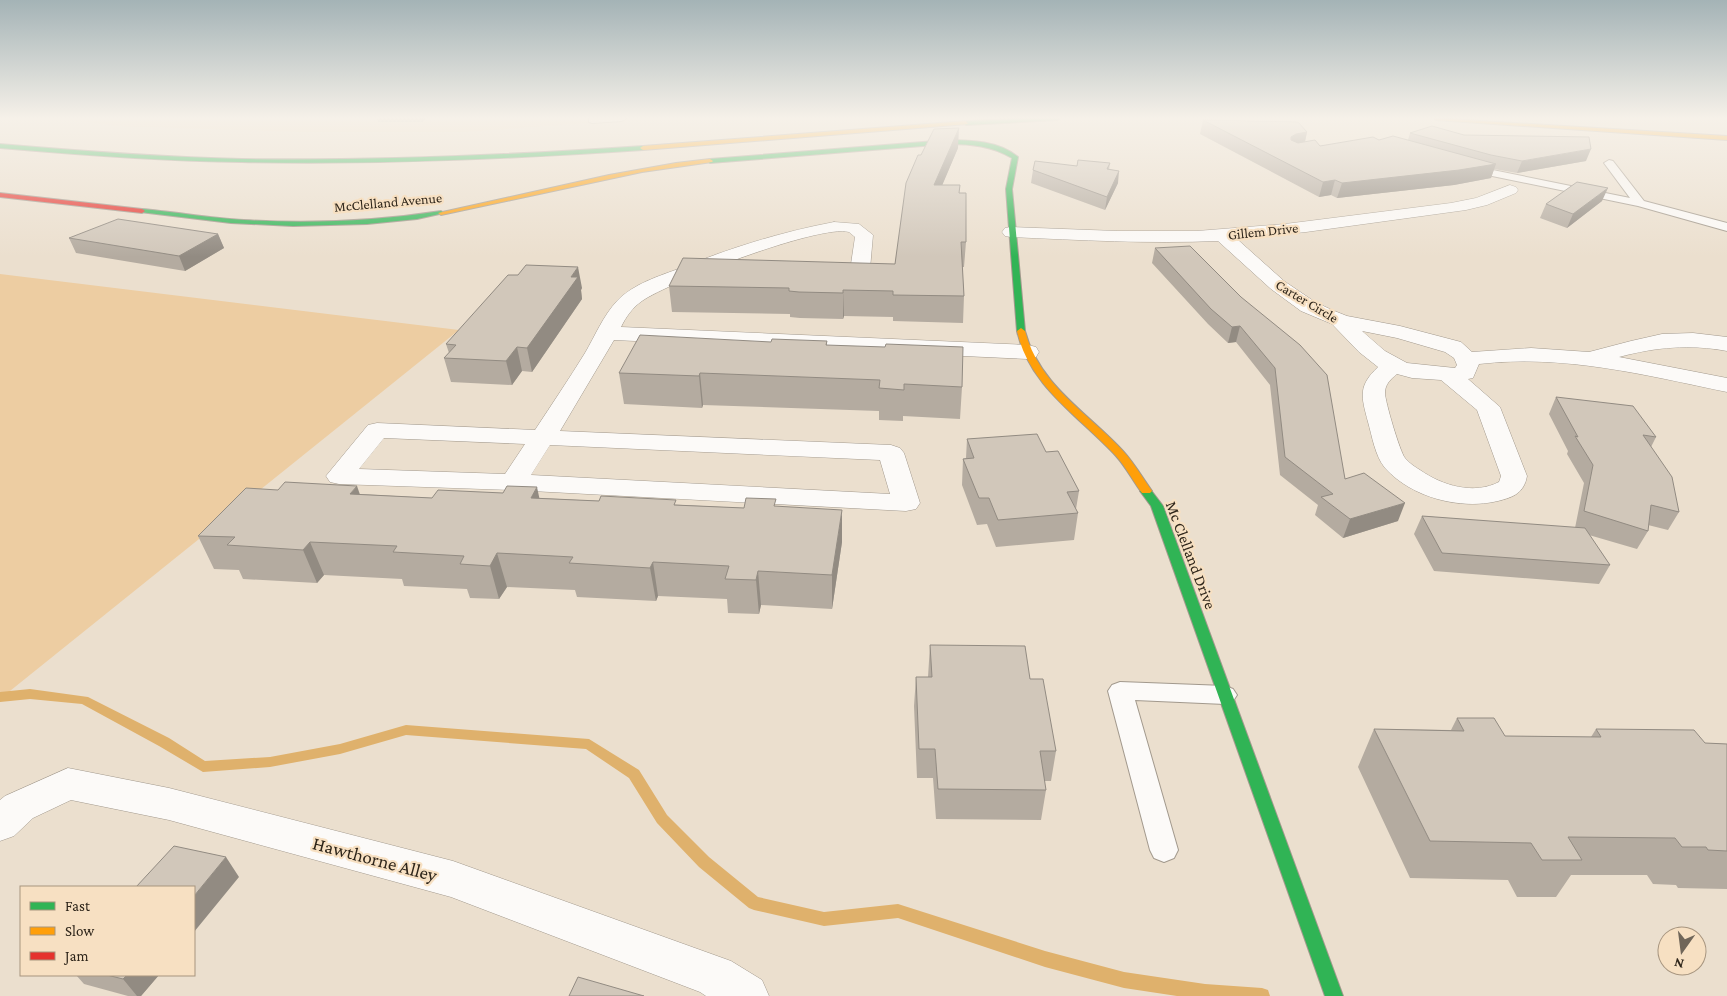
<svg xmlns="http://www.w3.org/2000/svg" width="1727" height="996" viewBox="0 0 1727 996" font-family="'Crimson Pro',serif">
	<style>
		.built { fill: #eedabf }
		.green { fill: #edcda2 }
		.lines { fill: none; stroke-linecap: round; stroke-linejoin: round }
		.stream { fill: #dfb16c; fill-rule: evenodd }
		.lane-casing { stroke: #a2998d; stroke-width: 2 }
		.street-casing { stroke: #a2998d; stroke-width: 1 }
		.fast-casing { stroke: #a2998d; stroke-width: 2 }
		.slow-casing { stroke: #a2998d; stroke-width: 2 }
		.jam-casing { stroke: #a2998d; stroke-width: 2 }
		.lane { fill: #fcfaf8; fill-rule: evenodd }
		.street { fill: #fcfaf8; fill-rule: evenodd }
		.fast { fill: #30b455; fill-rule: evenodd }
		.slow { fill: #ff9f0a; fill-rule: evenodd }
		.jam { fill: #e5322d; fill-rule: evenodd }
		.wall { fill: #b4aba0 }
		.shaded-wall { fill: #928b82 }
		.building { fill: #d1c7ba; stroke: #928b82 }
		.labels { text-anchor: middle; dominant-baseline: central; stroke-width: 4.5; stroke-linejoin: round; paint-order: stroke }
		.far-street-label { font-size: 14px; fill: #2e251a; stroke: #f7e0c2 }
		.street-label { font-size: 16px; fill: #2e251a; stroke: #f7e0c2 }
		.near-street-label { font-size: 19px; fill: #2e251a; stroke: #f7e0c2 }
	</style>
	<rect width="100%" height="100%" fill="#ebdfce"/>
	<path class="built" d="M58,118H659L463,132H305L117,126Z"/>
	<path class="green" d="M0,274L459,330L0,699Z"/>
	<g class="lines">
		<path class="stream" d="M30,689L88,697L169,738L205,761L270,757L340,744L406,725L589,739L639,770L667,815L709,857L758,897L824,912L898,904L1045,951L1124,972L1205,984L1262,988L1268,990L1270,996H1177L1124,988L1045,967L898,918L824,926L754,910L749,908L699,867L657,823L629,778L586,749L406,735L340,754L270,767L203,772L159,746L82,704L30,699L0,702V692Z"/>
		<g class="lane-casing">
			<path id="lane" d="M589,118H627L622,121L592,123L589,122Z
				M1609,160L1613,161L1644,201L1727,223V231L1638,206L1468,171L1463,168L1468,165L1630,198L1604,163Z
				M1120,682L1225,686L1233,689L1237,695L1233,701L1225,704L1135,700L1178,850L1174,858L1164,862L1154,858L1150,850L1108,691L1112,685Z"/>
		</g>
		<g class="street-casing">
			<path id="street" d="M1510,185L1516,187L1518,190L1516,193L1487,205L1466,210L1306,232L1237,239L1284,281L1315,302L1332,310L1347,316L1400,326L1461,342L1472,352L1531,348L1589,352L1631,341L1662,334L1693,333L1727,337V351C1690,344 1656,347 1619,357L1727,378V392C1645,375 1563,354 1479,364L1473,378L1468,379L1500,407L1527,476C1524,493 1514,497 1498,501C1461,510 1412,498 1385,468C1375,456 1372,436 1368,422C1361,396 1358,386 1378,367L1359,352L1332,324L1301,311L1271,289L1218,241C1149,244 1080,240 1011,237L1005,236L1002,232L1005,228L1011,227L1117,231H1197L1285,224L1451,203L1476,198ZM1362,331L1397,338L1445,352L1454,358L1457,365L1455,368L1407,363L1385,351ZM1397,374L1412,378L1441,380L1477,410L1501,476L1499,482C1474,495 1443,486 1420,470C1415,467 1409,463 1405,458C1400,452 1385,401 1385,393C1385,384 1391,379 1397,374Z
				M834,222L859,224L873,235L870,269L867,273L828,277L821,275L818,271L821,267L851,264L855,237C854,236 850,233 849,232C820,224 669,282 642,301C632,308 626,317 621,327L1028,345L1036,347L1039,352L1036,357L1028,359L614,340L560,431L891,445L900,448L904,453L920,503L916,509L906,511L513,490L339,484L330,482L326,476L368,425L377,423L535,430C552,404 569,379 585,353C595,336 603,316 617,301C633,284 659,276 681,268C730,248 781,232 834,222ZM384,438L525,444L505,474L359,469ZM550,445L880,460L890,494L531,475Z
				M68,768L169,788L453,861L731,961L762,980L769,996H706L700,992L451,897L169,820L71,800L33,818L14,836L0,841V800L5,796Z"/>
		</g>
		<g class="fast-casing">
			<path id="fast" d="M1035,118H1060L1057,120L966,125L963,123L966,121Z
				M948,140C971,140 999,141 1018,157L1012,189L1025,331L1024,333L1021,334L1017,331L1006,189L1012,158C992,146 971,144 948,144L710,163L707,161L710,159Z
				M0,144C81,151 161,157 242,159C376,161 509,155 643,146L646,148L643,150C509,159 376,165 242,162C161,161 81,155 0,148Z
				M142,209C176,212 210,218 244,220C310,224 376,221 441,211L444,213L417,219L367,224L293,226L231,223L140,212L139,211Z
				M1146,488L1150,489L1163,506L1343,996H1325L1151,506L1140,491Z"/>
		</g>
		<g class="slow-casing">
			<path id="slow" d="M1434,118L1727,136V140L1436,120Z
				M966,121L968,124L643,150L640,148L643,146Z
				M710,159L713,161L712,162L642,172L441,215L438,213L609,175L676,163Z
				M1021,328L1025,331C1039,385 1087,412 1123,451C1134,463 1142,477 1152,491L1150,493H1142C1133,481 1126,467 1116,456C1079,416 1029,386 1017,331Z"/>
		</g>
		<g class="jam-casing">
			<path id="jam" d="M0,193L142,209L145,211L142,213L0,197Z"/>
		</g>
		<use href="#lane" class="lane"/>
		<use href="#street" class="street"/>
		<use href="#fast" class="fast"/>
		<use href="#slow" class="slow"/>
		<use href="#jam" class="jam"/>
	</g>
	<path class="wall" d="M377,118H426L422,122H378Z
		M1203,120L1307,132L1305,142L1320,146L1379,140H1408L1410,133L1464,135L1586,161L1517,173L1494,169L1491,178L1454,185L1337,198L1331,195L1319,197L1200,134Z
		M958,148L942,185L959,193L966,242L964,267H962L964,296L963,323L893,321V317L844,316L843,319L800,318L790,317V314L672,312L669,286L895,264L921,155Z
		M1110,163L1109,170L1118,183L1105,210L1031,183L1033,170Z
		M1602,201L1567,228L1540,218L1546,204Z
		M218,234L224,248L185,271L76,253L69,238Z
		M1155,248L1241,297L1345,479L1398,521L1343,538L1315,515L1318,505L1280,475L1270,385L1236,342L1228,343L1208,324L1152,263Z
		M582,288L581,290L582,299L532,372L522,371L512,385L451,382L444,358L449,353L446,344Z
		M827,341V345L962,387L960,419L903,416V421L879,420V411L703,405L702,408L624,404L619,373L771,342Z
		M1556,397L1656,437L1651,447L1679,512L1668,530L1648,525V531L1637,549L1589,535L1610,565L1599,584L1434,571L1414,534L1422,516L1575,528L1584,483L1567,454L1568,451L1549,414Z
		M967,439L1079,491L1076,509L1078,513L1074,540L996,547L987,524L977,525L962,485L963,459L966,458Z
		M360,494L432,498H539L744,508L776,507L842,542L832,609L761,605L759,614L728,613L727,599L658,596L656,601L577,597L575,590L507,587L499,599L470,598L467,589L404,586L402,579L324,575L317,583L243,579L239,570L214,569L198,536Z
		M930,645L1030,679L1056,751L1051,781H1044L1046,790L1041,820L936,819L933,778H917L914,706L916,677H928Z
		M1457,718L1505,736L1591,737L1596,729L1705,743L1727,744V889L1678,888L1676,885L1653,884L1647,875H1571L1556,897H1517L1508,880L1410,878L1358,767L1374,729L1451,730Z
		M76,975H159L141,996H128L84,984Z"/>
	<path class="shaded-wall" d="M421,118H426L422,122Z
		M959,128L958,148L933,207L934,185Z
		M1307,132L1304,146L1293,147L1291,137L1296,134Z
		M1591,149L1586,161L1517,173L1522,161Z
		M1496,164L1491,178L1454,185L1337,198L1342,183Z
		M1119,171L1118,183L1105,210L1107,197Z
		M1335,180L1331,195L1319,197L1323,182Z
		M1608,188L1602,201L1567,228L1573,214Z
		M218,234L224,248L185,271L179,256Z
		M578,267L582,288L581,290L582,299L532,372L527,348L571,277Z
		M843,290L844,316L843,319Z
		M1240,326L1236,342L1228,343L1232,327Z
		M517,347L522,371L512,385L506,361Z
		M700,373L703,405L702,408L699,376Z
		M357,486L368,518L350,494Z
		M537,487L544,520L531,498Z
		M1405,503L1398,521L1343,538L1350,519Z
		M842,510V542L832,609V575Z
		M310,542L324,575L317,583L303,550Z
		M497,553L507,587L499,599L490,566Z
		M653,562L658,596L656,601L650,568Z
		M758,571L761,605L759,614L756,580Z
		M226,857L239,877L194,932V896Z
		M127,975H159L141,996H137L123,979Z"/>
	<path class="building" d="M1203,120L1298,122L1307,132L1296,134L1291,137V140L1298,143L1315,140L1320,146L1373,137L1379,140L1393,136L1496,164L1459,170L1342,183L1335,180L1323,182Z
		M1432,126L1464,135L1589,137L1591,149L1522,161L1491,155L1410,133Z
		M959,128L934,185H960L959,193H966V242H961L964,296L893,295V291L843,290V293L799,292L789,291V288L669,286L683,258L895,264L906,183L918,155H921L934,129Z
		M1078,160L1110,163L1107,169L1119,171L1107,197L1033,170L1035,161L1077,166Z
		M1577,182L1608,188L1573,214L1546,204Z
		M118,219L218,234L179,256L69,238Z
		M1190,246L1241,297L1300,345L1327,375L1345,479L1364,473L1405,503L1350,519L1321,497L1333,494L1285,457L1275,368L1240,326L1232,327L1211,309L1155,248Z
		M526,265L578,267L571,277H578L527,348L517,347L506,361L444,358L456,345L446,344L508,275H518Z
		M640,335L771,342L772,339L827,341L826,345L885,347L886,344L963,347L962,387L904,384V390L879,388L880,380L700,373L699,376L619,373Z
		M1556,397L1633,406L1656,437L1643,435L1672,477L1679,512L1651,505L1648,531L1584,511L1593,465L1575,436L1578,437Z
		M1037,434L1046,452L1058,451L1079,491L1067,492L1078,513L998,520L989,498H979L963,459L974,458L967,439Z
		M285,482L357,486L350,494L432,498L438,490L503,493L507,486L537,487L531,498L599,501L601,496L676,500L674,505L744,508L746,498L776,499L774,506L842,510L832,575L758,571L756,580L725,579L729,566L653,562L650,568L569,563L573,557L497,553L490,566L460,564L464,556L393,552L397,546L310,542L303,550L227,545L235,537L198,536L246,488L278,490Z
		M1422,516L1585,528L1610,565L1442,553Z
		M930,645L1025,646L1030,679H1043L1056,751H1040L1046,790L938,789L935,749H919L916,677H932Z
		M1457,718H1494L1505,736L1601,737L1596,729L1694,730L1705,743L1727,744V851L1708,850L1706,847H1682L1675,838L1568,837L1582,860H1542L1531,843L1430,841L1374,729L1464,731Z
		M174,846L226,857L194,896V887H136Z
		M107,975H127L123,979Z
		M578,977L644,996H569Z"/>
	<linearGradient id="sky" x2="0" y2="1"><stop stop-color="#a4b3b6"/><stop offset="0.46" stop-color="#f6f1e9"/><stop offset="1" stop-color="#f6f1e9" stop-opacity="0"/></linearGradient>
	<rect width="1727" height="257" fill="url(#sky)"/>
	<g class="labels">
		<g class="far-street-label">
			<text transform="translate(388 202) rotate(-5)">McClelland Avenue</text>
			<text transform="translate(1263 231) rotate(-6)">Gillem Drive</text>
			<text transform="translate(1307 301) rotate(31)">Carter Circle</text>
		</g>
		<g class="street-label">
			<text transform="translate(1191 555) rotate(69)">Mc Clelland Drive</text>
		</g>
		<g class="near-street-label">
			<text transform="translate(375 859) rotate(15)">Hawthorne Alley</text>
		</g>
	</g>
	<rect x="20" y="886" width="175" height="90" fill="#f7e0c2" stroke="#a7957f"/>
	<rect x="30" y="902" width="25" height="8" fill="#30b455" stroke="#a7957f"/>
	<text x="65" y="911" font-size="15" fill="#2e251a">Fast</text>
	<rect x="30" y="927" width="25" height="8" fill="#ff9f0a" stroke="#a7957f"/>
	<text x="65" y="936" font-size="15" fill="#2e251a">Slow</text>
	<rect x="30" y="952" width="25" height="8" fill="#e5322d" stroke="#a7957f"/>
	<text x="65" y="961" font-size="15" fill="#2e251a">Jam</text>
	<g transform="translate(1682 951) rotate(194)"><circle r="24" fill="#f7e0c2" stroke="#a7957f"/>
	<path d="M0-4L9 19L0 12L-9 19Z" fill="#706659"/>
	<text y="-8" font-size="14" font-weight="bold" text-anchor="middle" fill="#2e251a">N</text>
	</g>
</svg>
